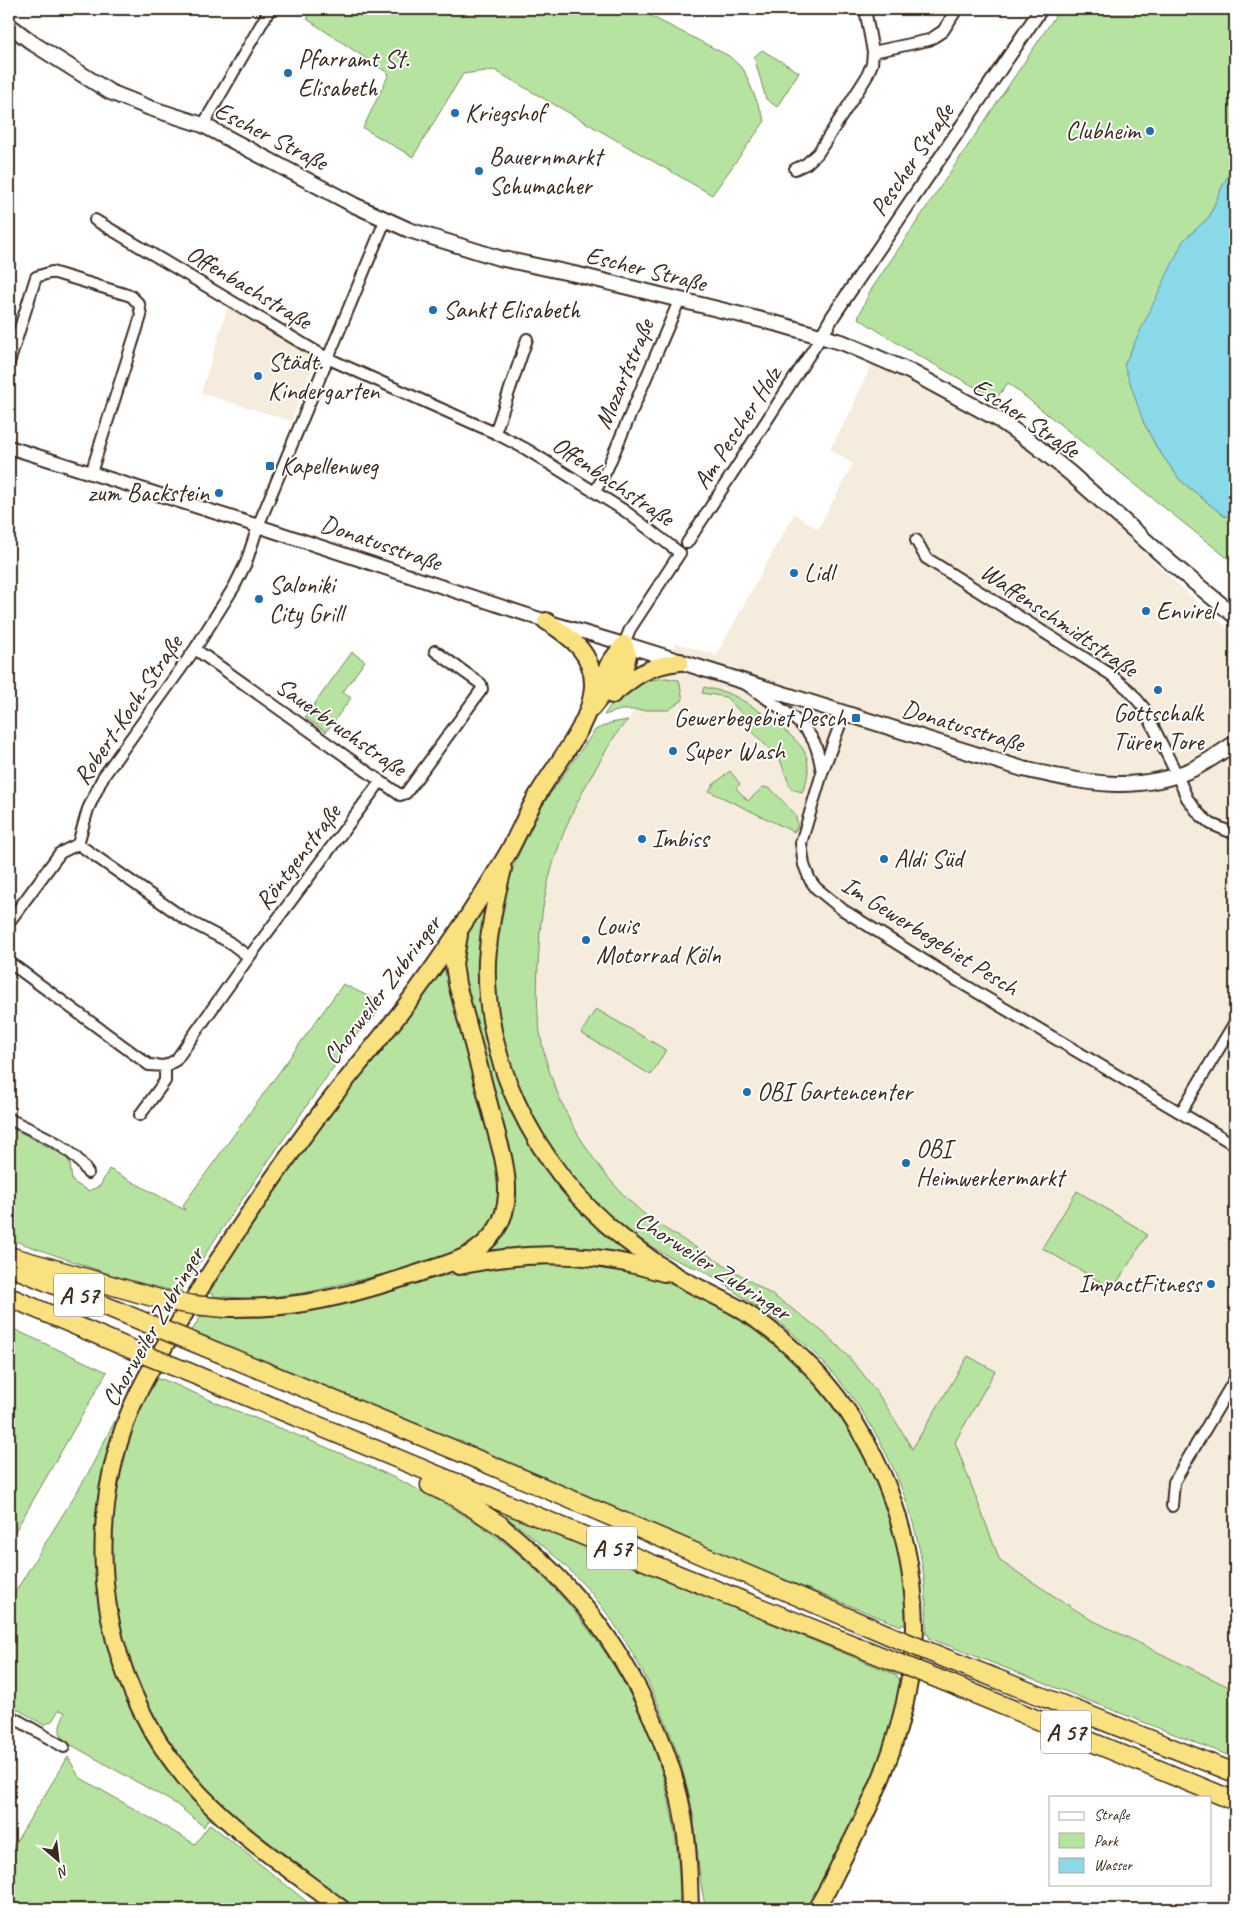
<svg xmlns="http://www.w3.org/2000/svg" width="1244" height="1918" viewBox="0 0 1244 1918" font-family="Caveat,sans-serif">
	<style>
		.built { fill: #f5ecde }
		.green { fill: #b6e3a0; stroke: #78865f }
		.water { fill: #8ad9e8; stroke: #6a9397 }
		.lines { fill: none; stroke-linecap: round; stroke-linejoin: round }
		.minor-casing { stroke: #3b2a1e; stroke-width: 14 }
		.tertiary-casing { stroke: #3b2a1e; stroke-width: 16 }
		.secondary-casing { stroke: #3b2a1e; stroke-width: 18 }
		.trunk-casing { stroke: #3b2a1e; stroke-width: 20 }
		.motorway-casing { stroke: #3b2a1e; stroke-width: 21 }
		.minor { stroke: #fff; stroke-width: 10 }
		.tertiary { stroke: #fff; stroke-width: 12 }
		.secondary { stroke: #fff; stroke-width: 14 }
		.trunk { stroke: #fae180; stroke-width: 16 }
		.motorway { stroke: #fae180; stroke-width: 18 }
		.motorway-bridge-casing { stroke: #3b2a1e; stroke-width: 21; stroke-linecap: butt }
		.motorway-bridge { stroke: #fae180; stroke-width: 18 }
		.poi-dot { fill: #1f6fb2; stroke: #fff; stroke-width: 2 }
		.labels { text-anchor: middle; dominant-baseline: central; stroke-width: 4; stroke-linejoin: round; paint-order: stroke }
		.shield { fill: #fff; stroke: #766a62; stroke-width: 1 }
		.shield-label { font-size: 24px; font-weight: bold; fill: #3b2a1e }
		.poi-label { font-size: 25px; fill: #3b2a1e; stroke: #fff; text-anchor: start }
		.street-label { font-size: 25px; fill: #3b2a1e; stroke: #fff }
	</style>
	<rect width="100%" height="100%" fill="#fff"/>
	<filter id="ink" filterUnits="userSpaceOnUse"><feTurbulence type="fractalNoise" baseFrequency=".02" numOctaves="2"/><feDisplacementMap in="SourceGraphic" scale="10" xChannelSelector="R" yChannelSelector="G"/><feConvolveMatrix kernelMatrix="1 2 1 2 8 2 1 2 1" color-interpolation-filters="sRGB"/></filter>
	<g filter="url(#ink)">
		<path class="built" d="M228,306L317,358L291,421L201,393Z
			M871,364L917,382L996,424L1065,479L1208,612L1235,633V1682L1231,1689L1090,1619L1000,1561L955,1442L995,1371L968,1356L912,1449L895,1419L826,1334L797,1311L762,1288L652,1220L622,1194L599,1166L577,1133L561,1102L549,1068L540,1033L538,999V957L541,915L550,874L560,842L581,793L617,732L628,720L676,643L716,655L794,514L818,529L853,464L830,449L851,411Z"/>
		<path class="green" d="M313,9H637L729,56L744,70L765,121L712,195L494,70L463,74L413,157L363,128L389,74L307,19Z
			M1060,9H1235V163L1222,187L1209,217L1183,241L1143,421L1157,448L1180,480L1224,516L1235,518V564L1008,383L996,399L905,348L858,318L869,293L885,269Z
			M762,50L799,72L777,107L766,99L754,57Z
			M352,652L365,661L343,692L351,698L326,732L305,717Z
			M666,678L679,680L683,700L668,710H621L604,715L614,700L642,679L651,680Z
			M704,687C712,689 722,691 730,694C747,701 796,735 804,751C811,763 808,781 802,792L791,789L780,760L748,727L751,723L726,697L702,693Z
			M628,720C616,732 608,747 600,761C568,813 545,871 540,932C538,965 535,1000 540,1032C550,1100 597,1179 652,1220C666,1230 681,1238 695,1247C739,1274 784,1300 824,1333C861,1365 888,1406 912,1449L968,1356L995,1371L955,1442L1000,1561L1090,1619L1231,1688L1235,1682V1758L929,1638V1635L926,1634C931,1535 889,1431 820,1359C797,1335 771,1316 744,1298C730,1289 717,1278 703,1271C695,1267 686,1265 678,1261C661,1253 646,1242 628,1236L567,1174L523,1103L501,1035L492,967L504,889L517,858L541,807L595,730L610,723Z
			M730,771L740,784L736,788L748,801L763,787L771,789L795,814L798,826L794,832L709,791L713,785Z
			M494,890L484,941L518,1115L640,1258C587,1247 540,1244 486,1251L508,1217L460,970L466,934Z
			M449,958L503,1185L494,1222L468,1249L413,1267L309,1292L255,1299L213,1296L214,1294L205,1293L305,1145Z
			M343,984L376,1000C382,1019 366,1022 358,1033C350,1042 344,1052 338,1061C285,1137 232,1212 182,1290L179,1292L126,1280L9,1239V1126L65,1156L70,1163L72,1181L88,1191L100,1186L109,1169L185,1210L183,1205Z
			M596,1009L666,1050L651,1075L581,1033Z
			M1077,1191L1138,1228L1147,1235L1113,1289L1042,1248Z
			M551,1262C582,1265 611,1267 641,1275C775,1311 873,1424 900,1558C904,1580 905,1603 905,1626L902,1624L901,1626C663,1532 427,1432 191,1332L201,1316C232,1317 264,1319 295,1314C349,1306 400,1285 453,1274C486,1266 518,1265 551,1262Z
			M9,1327L107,1372L9,1542Z
			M140,1372H142L115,1431L106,1636L203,1809L223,1828L208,1819L204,1827L176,1804L66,1742C56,1731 60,1724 65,1712L59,1710L52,1721L44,1725L9,1704V1602L86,1477Z
			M154,1378L161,1380L162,1379C175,1384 187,1390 199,1395C222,1406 246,1414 270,1424C341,1453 412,1482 477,1523C508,1543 537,1569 562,1597C643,1689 680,1786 680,1909H353L234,1818L192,1775L168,1742L151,1713L131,1669L120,1632L112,1581L110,1537L118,1475L133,1421Z
			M507,1515L897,1675V1677L902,1680C895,1710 889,1743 876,1772C857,1819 833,1865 807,1909H706C697,1875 698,1839 691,1804C676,1731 635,1643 586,1587C562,1561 534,1537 506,1517Z
			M68,1757L79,1777L195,1844L210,1824L316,1909H9V1853Z"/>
		<path class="water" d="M1235,163V518L1224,516L1180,480L1157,448L1143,421L1124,365L1183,241L1209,217L1222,187Z"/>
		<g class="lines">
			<g class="minor-casing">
				<path id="minor" d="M873,52L929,40L943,31L957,9
					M203,125L270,9
					M795,169L806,164L818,153L866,78L872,64L873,52L865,9
					M95,220L327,358L495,433L526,449L625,511L680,553L630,629L624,644
					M9,363L36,277L52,272L131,296L139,304L141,316L91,473
					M495,433L527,339
					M595,492L607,469L679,301
					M916,540L926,558L1110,674L1129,690L1144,708L1177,775L1187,798L1199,814L1211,824L1235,834
					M687,543L821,337
					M195,649L400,795L406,793L482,689L481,684L435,651
					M747,685C768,701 803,719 814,742C819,752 820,763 822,772
					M844,714L822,773L801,843L804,865L810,880L816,888L843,910L941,971L1235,1145
					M78,844L88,809L103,777L195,649L234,587L246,563L258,526L385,221
					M78,844L185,919L229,942L249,957
					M9,922L60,853L78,844
					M9,962L149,1065L165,1066L176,1060L249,957L380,782
					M1181,1112L1235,1022
					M140,1115L165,1081V1066
					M9,1119C37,1133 72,1145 88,1173
					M1172,1506L1174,1482L1235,1379
					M9,1715L64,1747"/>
			</g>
			<g class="tertiary-casing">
				<path id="tertiary" d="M821,337L833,316L1041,9
					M9,447L258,526L546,621L624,644"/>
			</g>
			<g class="secondary-casing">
				<path id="secondary" d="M9,25L34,44L110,92L150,108L203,125L354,205L409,230L499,258L579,275L782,325L844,343L911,372L996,418L1034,444L1070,473L1172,564L1235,616
					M624,644L1023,769C1082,782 1134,795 1193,769C1208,762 1221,752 1235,743"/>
			</g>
			<g class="trunk-casing">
				<path id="trunk" d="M612,695C635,676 649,665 680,662
					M591,709L625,667L628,655L624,644L611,661L593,692
					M503,869C495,899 489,929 487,960C483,1073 548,1187 639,1250C652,1260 666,1270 680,1278C700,1289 721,1298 740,1309C763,1323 785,1341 803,1359C838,1392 864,1433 883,1476C903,1523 914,1575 915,1626C915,1645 912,1663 909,1682C898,1746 873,1803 842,1860C834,1877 826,1894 816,1909
					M459,1266C528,1250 597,1252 664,1273
					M225,1308C246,1308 268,1308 289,1305C334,1300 379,1286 422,1272C437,1267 454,1263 468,1255C479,1249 489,1240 496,1230C511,1207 508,1182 503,1157L457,984L454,964L459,935
					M500,1525C570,1581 617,1638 653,1720C667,1753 679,1787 684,1822C689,1851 689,1880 690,1909
					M342,1909C262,1848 187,1804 141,1710C95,1617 92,1512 128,1416C143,1378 167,1342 188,1308C229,1242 272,1177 319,1115C348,1076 381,1039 410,1000C444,954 476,906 505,858C517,838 525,816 537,796C555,764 592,724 593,686C594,654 571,637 546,621"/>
			</g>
			<g class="motorway-casing">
				<path id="motorway" d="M9,1256L163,1300
					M14,1268L149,1324
					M9,1297L133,1350
					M205,1347L467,1455L898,1639
					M188,1372L681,1576L893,1661
					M430,1485L456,1497L500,1525
					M947,1659L1235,1773
					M941,1680L1235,1801"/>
			</g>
			<use href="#minor" class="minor"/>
			<use href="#tertiary" class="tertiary"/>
			<use href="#secondary" class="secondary"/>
			<use href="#trunk" class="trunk"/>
			<use href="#motorway" class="motorway"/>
			<g class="motorway-bridge-casing">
				<path id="motorway-bridge" d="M163,1300L193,1305L225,1308
					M149,1324L205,1347
					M133,1350L188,1372
					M898,1639L947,1659
					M893,1661L941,1680"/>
			</g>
			<use href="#motorway-bridge" class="motorway-bridge"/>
		</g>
	</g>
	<g class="poi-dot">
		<circle cx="288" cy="73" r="5"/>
		<circle cx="455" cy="113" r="5"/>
		<circle cx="1150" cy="131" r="5"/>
		<circle cx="479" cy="171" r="5"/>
		<circle cx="433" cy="310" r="5"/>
		<circle cx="258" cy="376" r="5"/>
		<rect x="265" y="461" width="10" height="10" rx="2.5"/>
		<circle cx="219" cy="493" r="5"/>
		<circle cx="794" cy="573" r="5"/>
		<circle cx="259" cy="599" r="5"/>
		<circle cx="1146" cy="611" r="5"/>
		<circle cx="1158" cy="690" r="5"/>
		<rect x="851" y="713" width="10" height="10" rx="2.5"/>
		<circle cx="673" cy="751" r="5"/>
		<circle cx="642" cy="839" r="5"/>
		<circle cx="884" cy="859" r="5"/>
		<circle cx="586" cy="940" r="5"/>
		<circle cx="747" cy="1092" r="5"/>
		<circle cx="906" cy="1163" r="5"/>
		<circle cx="1211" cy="1284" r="5"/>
	</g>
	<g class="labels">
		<g class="shield">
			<rect x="54" y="1273.5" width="50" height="43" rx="4"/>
			<rect x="587" y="1526.5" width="50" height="43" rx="4"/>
			<rect x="1041" y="1710.5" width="50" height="43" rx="4"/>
		</g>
		<g class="shield-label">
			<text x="79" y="1295">A 57</text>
			<text x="612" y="1548">A 57</text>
			<text x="1066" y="1732">A 57</text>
		</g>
		<g class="poi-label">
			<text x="298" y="59">Pfarramt St.<tspan x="298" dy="29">Elisabeth</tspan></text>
			<text x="465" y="113">Kriegshof</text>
			<text x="1140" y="131" text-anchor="end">Clubheim</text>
			<text x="489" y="157">Bauernmarkt<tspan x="489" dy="29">Schumacher</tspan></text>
			<text x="443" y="310">Sankt Elisabeth</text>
			<text x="268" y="362">Städt.<tspan x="268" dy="29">Kindergarten</tspan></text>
			<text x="280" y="466">Kapellenweg</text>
			<text x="209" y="493" text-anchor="end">zum Backstein</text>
			<text x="804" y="573">Lidl</text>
			<text x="269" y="585">Saloniki<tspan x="269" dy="29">City Grill</tspan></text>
			<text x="1156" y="611">Envirel</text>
			<text x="1158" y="713" text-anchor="middle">Gottschalk<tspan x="1158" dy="29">Türen Tore</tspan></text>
			<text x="846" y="718" text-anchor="end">Gewerbegebiet Pesch</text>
			<text x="683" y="751">Super Wash</text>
			<text x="652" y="839">Imbiss</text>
			<text x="894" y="859">Aldi Süd</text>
			<text x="596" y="926">Louis<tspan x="596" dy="29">Motorrad Köln</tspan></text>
			<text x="757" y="1092">OBI Gartencenter</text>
			<text x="916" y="1149">OBI<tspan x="916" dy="29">Heimwerkermarkt</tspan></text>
			<text x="1201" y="1284" text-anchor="end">ImpactFitness</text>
		</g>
		<g class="street-label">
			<text transform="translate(271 136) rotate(27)">Escher Straße</text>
			<text transform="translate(912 160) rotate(-56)">Pescher Straße</text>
			<text transform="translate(646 269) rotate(14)">Escher Straße</text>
			<text transform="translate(249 287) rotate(31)">Offenbachstraße</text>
			<text transform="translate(624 374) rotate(-67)">Mozartstraße</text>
			<text transform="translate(1026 418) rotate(34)">Escher Straße</text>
			<text transform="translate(737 428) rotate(-57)">Am Pescher Holz</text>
			<text transform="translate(613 481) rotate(34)">Offenbachstraße</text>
			<text transform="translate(381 543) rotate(19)">Donatusstraße</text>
			<text transform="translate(1059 620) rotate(34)">Waffenschmidtstraße</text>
			<text transform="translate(128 710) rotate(-56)">Robert-Koch-Straße</text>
			<text transform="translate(963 726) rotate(17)">Donatusstraße</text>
			<text transform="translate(341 727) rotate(35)">Sauerbruchstraße</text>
			<text transform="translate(298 857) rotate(-53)">Röntgenstraße</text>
			<text transform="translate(930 936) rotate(32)">Im Gewerbegebiet Pesch</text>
			<text transform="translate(382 990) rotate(-53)">Chorweiler Zubringer</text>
			<text transform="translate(713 1266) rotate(33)">Chorweiler Zubringer</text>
			<text transform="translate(153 1327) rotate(-60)">Chorweiler Zubringer</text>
		</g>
	</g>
	<rect width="1244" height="1918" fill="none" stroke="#fff" stroke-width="30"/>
	<rect x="15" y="15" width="1214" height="1888" fill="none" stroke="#3b2a1e" stroke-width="2" filter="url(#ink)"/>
	<rect x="1049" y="1796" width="162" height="90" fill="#ffffff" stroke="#b1aaa5"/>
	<rect x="1059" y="1812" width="25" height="8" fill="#ffffff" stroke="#b1aaa5"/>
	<text x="1094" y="1820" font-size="15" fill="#3b2a1e">Straße</text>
	<rect x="1059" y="1833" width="25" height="15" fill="#b6e3a0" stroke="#b1aaa5"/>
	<text x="1094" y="1846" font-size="15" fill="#3b2a1e">Park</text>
	<rect x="1059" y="1858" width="25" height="15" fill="#8ad9e8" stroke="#b1aaa5"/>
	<text x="1094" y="1870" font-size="15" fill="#3b2a1e">Wasser</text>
	<g transform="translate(58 1860) rotate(152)" stroke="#ffffff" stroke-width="4" paint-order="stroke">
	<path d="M0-4L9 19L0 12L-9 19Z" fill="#3b2a1e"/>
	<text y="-8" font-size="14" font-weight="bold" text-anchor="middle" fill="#3b2a1e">N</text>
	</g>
</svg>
